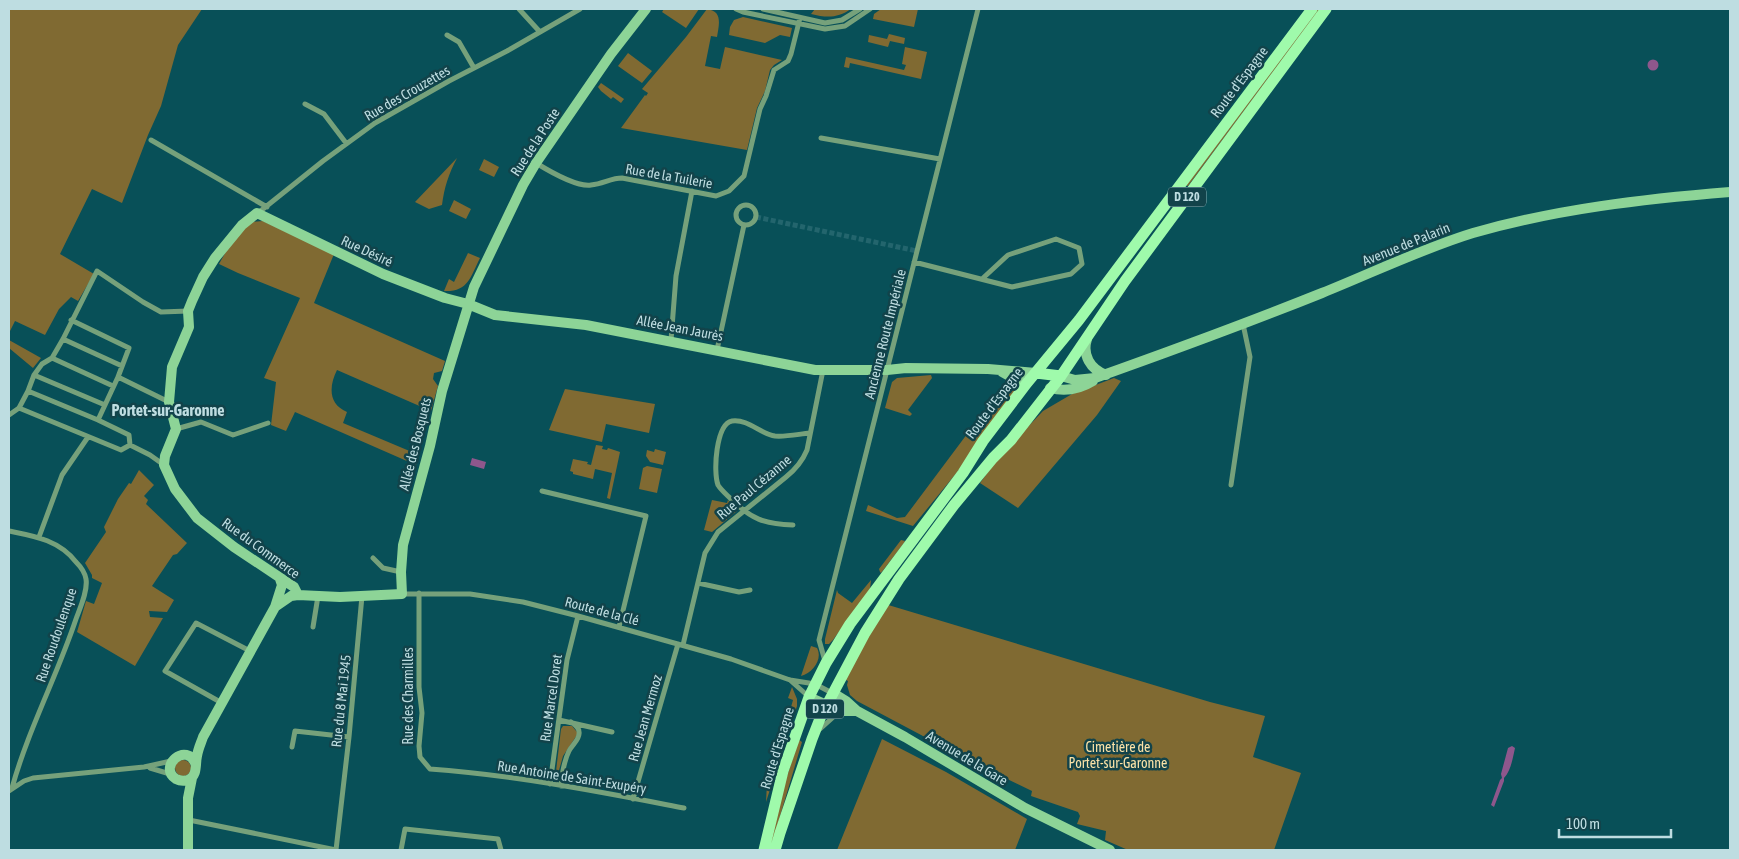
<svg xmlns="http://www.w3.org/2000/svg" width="1739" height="859" viewBox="0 0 1739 859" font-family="'Asap Condensed',sans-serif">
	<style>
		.green { fill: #806a32 }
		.water { fill: #8e578c }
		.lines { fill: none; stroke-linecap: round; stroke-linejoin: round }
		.street-tunnel { stroke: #23656d; stroke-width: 5; stroke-dasharray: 5 2.5; stroke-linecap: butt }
		.street { stroke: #76a17b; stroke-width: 5 }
		.secondary { stroke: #8dd497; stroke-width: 10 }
		.primary { stroke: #9ffaab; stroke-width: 11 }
		.labels { text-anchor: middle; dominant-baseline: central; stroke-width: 5; stroke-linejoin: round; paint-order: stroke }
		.shield { fill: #12434a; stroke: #8aafb4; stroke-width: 1 }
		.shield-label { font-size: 12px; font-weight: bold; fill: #bedde1 }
		.street-label { font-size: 14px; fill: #bedde1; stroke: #12434a }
		.park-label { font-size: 14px; fill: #fbe2a7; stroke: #12434a }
		.quarter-label { font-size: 16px; font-weight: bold; fill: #bedde1; stroke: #12434a }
	</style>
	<rect width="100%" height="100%" fill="#085058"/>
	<path class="green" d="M9,9H202L178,45L161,106L148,135L122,203L92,189L60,254L94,274L78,301L71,297L59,309L45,335L15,321L9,333Z
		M664,9H699L686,28L662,12Z
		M707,9C723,11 719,25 717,37L711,36L705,66L720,69L725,47L782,60L774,65L770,70L765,91L757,108L747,150L621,128L645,95L646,96L648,93L642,89L686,37Z
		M815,9H851C838,18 827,18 811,14Z
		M881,9H918L914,27L873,19L874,14Z
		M1317,9H1320L1188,186L1185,185Z
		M743,17L792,28L790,37L780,35L765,43L729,35L730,27L734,20Z
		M889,34L905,38L904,44L890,41L888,47L868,42L869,35L887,39Z
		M905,47L927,52L921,79L850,63L849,68L844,67L846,57L904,70L906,65L902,64Z
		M628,53L652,71L642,83L618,66Z
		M601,83L624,99L621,103L613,97L611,99L601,91L598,87Z
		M457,158C449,173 444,188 442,205L429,209L415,202Z
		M484,159L499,167L494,177L479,170Z
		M454,200L471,209L466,219L449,211Z
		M263,221L334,254L314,303L445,361L442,371L434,373L433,379L438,386L431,411L337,370C329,386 328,404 347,412L343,423L419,455L416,465L295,412L286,431L271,425L276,382L264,378L300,298L238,273L219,264L233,239L250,222Z
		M468,253L480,258C470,278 468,292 444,291L449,279L454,282Z
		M9,340L41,358L33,368L9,348Z
		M931,375L932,378L908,410L912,414L910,416L885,408L892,382L897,378Z
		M1114,378L1121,381L1097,415L1018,508L980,483L999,457L1043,411L1072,394Z
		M1005,385H1012L1014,388V394L963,465L913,526L866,511L868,505L897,518L905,517L997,394Z
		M565,389L655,404L649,433L606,424L602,442L549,430Z
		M596,445L603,446L602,449L607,450L608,448L620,452L610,499L607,498L612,473L595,469L593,479L573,474V472L570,471L573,459L588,462L587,464L591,465Z
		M655,449L666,452L663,465L650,462L646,456L647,450L654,452Z
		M647,466L662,469L657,493L639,489L643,468Z
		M139,470L154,485L144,496L148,500L146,504L187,543L177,554L173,555L152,586L174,600L167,612L149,611L150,617L163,618L135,666L77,632L86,601L94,604L102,583L92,578V575L85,563L106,532L104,527L118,499L129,483L131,484Z
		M712,500L727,503L728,500L737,511L712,532L704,530Z
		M901,540L905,541L904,543L881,573L880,572L879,569Z
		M871,580L870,589L833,640L829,644H825V639L837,590L838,593L852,603Z
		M885,604L1210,702L1265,716L1253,757L1301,773L1274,850H1128L1105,840L1106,831L1077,824L1080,816L1078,812L1031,796L1032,791L968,760L966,755L944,743L938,744L857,701L850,695L847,685L848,681L844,679Z
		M811,646L817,648C823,659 813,673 801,676Z
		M792,687L797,699V706L766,802L767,783H770L793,700L788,698Z
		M563,726H572L577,732V735L563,756L556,781L555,780L561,729Z
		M882,739L946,772L1027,819L1015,850H837Z
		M799,740L802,742L770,850H768L785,782Z
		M175 768a8 8 0 1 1 16 0a8 8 0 1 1-16 0Z"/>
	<path class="water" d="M1647.5 65a5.5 5.5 0 1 1 11 0a5.5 5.5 0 1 1-11 0Z
		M472,458L486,462L484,469L470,465Z
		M1512,746L1515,748C1513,757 1511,771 1504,778V781L1494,807L1491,805L1500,780L1502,778L1501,774L1508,748Z"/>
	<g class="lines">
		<path class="street-tunnel" d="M756,217L917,251"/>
		<path class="street" d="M519,9L540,32
			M736,9L743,12L825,29L845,26L870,9
			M763,9L825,23L842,20L860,9
			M447,35L459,42L474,68
			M305,104L324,114L346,143
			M821,138L940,159
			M151,140L267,207
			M536,163C549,171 577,187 591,185C603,184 611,178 622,178L716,196L729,191L744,176L760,109L766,96L774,70L788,61L791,54L800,18
			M736 215a10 10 0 1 1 20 0a10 10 0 1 1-20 0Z
			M258,213L323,161L375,123L449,81L507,51L580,9
			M914,262L1012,287L1071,274L1082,264L1079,248L1056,239L1008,255L982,279
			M71,320L129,348L118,377
			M63,339L122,366
			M671,340L676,276L692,191
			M717,350L744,225
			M52,358L113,386
			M34,375L105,405
			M28,391L98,420L129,435L130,445L121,450L19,408Z
			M28,391L34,375L42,364L52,358L63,339L97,271L143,302L161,312L188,311
			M9,415L19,408
			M98,420L118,377L169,402
			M176,429L201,422L233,435L268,423
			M130,445L150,455L164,465
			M1231,485L1250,357L1243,324
			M542,491L646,516L619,627
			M793,525C764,524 751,519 731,499C727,495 721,490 718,485C713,472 716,424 732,421C749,419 760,434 775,436C786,437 799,434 810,433
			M9,531C34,536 59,540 76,562C80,566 85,573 86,579C88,591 80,608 76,619C57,676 28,730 12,788
			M39,537L62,475L88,437
			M373,558L383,568L401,572
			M698,583L739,592L750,590
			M419,593V687L422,713L419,746L420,757L430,769C515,775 600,792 684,808
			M402,594H470L523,602L578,616L731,659L790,680L815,684L832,693
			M313,627L318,596
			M683,645L705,553L718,532L786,477C796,469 802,462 807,450L823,370
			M825,661L819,640L978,9
			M790,680L808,696
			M222,703L165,671L196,623L250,651
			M559,720L612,732
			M820,729L840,711
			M292,747L295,731L349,737
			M150,768L170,774
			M550,784L567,660L578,616
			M561,786C562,774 564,761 569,751C572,745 579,740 579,734C580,728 575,725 571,722
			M9,791L24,781L33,778L144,767L171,761
			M633,799L678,644
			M189,820L336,850
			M336,850L349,737L362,596
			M401,850L405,829L498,839L501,850"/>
		<path class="secondary" d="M1087,339C1082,355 1090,369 1106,375
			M1002,372L1018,381L1027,383
			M1061,376L1075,380L1095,378C1171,351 1247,323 1322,293C1372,273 1421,249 1473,233C1557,209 1643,199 1730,192
			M1050,388C1065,392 1080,389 1093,381
			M298,595L294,587L234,547L197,518L175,489L164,465L165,456L176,429L169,402L172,367L189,327L188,311L192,301L203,277L215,258L242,225L257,213L383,274L445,298L468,304L495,315L586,325L815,370H887L906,368L988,369L1036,373
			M275,607L282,585L280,579
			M833,693L846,701L857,711
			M809,697L840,711H857L905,737L1025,808L1110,850
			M196,765C187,740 157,767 176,779C180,781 184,781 188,780C198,776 195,764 197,756C198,749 201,743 203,737L275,607L291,596L298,595L340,597L402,594L401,572L403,545L430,446L442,391L474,287L523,185L536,163L611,54L646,9
			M188,850V798L192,778"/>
		<path class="primary" d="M1036,373L1061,376
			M764,850L783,771L809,697L826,663L850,624L963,473L983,441L1027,383L1079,320L1312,9
			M775,850L780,833L812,739L821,716L865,633L899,579L954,505L993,458L1011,440L1061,376L1125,281L1326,9"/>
	</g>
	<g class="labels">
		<g class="shield">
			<rect x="1168" y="187.5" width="38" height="19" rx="4"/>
			<rect x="806" y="699.5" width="38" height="19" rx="4"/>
		</g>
		<g class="shield-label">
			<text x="1187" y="197">D 120</text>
			<text x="825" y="709">D 120</text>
		</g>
		<g class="street-label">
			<text transform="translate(1239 82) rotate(-53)">Route d'Espagne</text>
			<text transform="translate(407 93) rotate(-30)">Rue des Crouzettes</text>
			<text transform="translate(535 142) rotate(-57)">Rue de la Poste</text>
			<text transform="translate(669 176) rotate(10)">Rue de la Tuilerie</text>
			<text transform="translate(1406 244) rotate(-22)">Avenue de Palarin</text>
			<text transform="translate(367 251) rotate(25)">Rue Désiré</text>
			<text transform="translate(680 328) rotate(11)">Allée Jean Jaurès</text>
			<text transform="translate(885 334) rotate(-76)">Ancienne Route Impériale</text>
			<text transform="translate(994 403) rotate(-53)">Route d'Espagne</text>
			<text transform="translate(415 444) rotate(-76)">Allée des Bosquets</text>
			<text transform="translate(754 487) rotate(-40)">Rue Paul Cézanne</text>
			<text transform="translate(261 548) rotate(36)">Rue du Commerce</text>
			<text transform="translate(602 611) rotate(15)">Route de la Clé</text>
			<text transform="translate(56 635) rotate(-71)">Rue Roudoulenque</text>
			<text transform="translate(408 696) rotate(-90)">Rue des Charmilles</text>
			<text transform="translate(551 698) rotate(-82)">Rue Marcel Doret</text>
			<text transform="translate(341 701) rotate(-84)">Rue du 8 Mai 1945</text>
			<text transform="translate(645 718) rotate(-74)">Rue Jean Mermoz</text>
			<text transform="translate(777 748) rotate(-73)">Route d'Espagne</text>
			<text transform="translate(967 758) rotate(31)">Avenue de la Gare</text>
			<text transform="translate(572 777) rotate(9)">Rue Antoine de Saint-Exupéry</text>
		</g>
		<g class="park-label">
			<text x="1118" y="747">Cimetière de<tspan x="1118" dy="16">Portet-sur-Garonne</tspan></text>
		</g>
		<g class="quarter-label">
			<text x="168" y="410">Portet-sur-Garonne</text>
		</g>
	</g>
	<rect width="1739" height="859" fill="none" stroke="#bedde1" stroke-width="20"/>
	<path d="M1559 829v8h112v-8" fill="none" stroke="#bedde1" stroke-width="2.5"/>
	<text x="1566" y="829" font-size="15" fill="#bedde1" stroke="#12434a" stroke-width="4" paint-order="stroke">100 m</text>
</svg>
